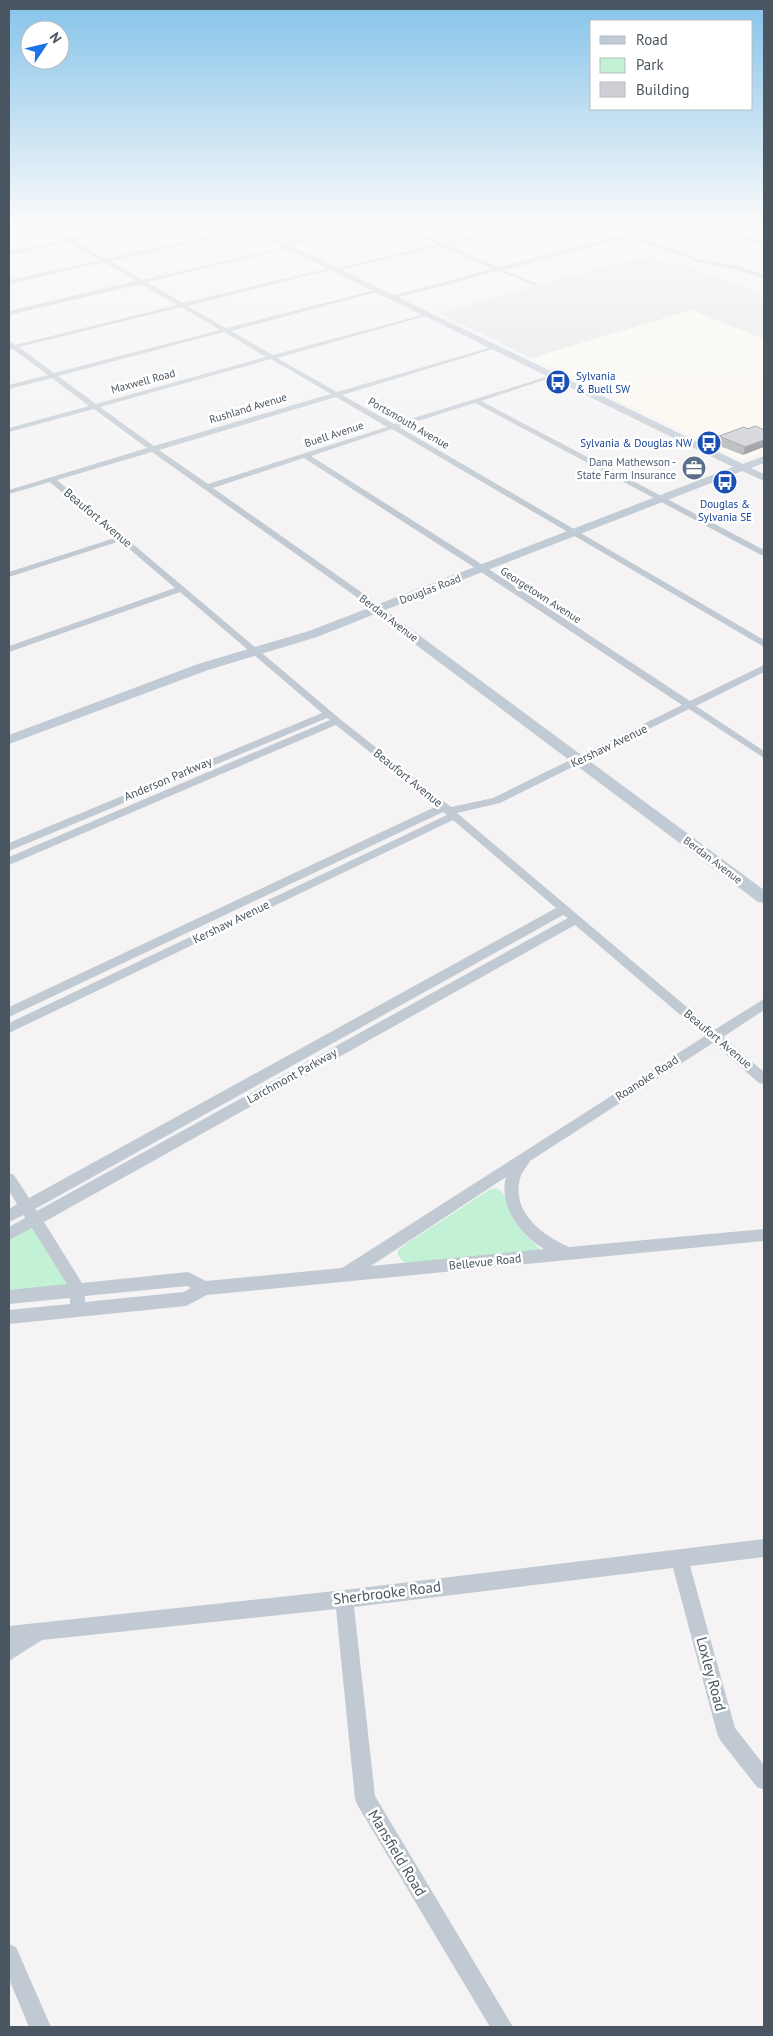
<svg xmlns="http://www.w3.org/2000/svg" width="773" height="2036" font-family="'PT Sans',sans-serif">
  <style>
    .commercial { fill: #fdf9ef }
    .education { fill: #e6e4e5 }
    .green { fill: #c3f1d5 }
    .lines { fill: none; stroke-linecap: round; stroke-linejoin: round }
    .street { fill: #c1cad2; fill-rule: evenodd }
    .secondary { fill: #c1cbd6; fill-rule: evenodd }
    .wall { fill: #b0b2b7 }
    .shaded-wall { fill: #909195 }
    .building { fill: #cdcfd5; stroke: #909195 }
    .labels { text-anchor: middle; stroke-width: 5; stroke-linejoin: round; paint-order: stroke }
    .far-transit-label { font-size: 11px; fill: #164399; stroke: #fff; text-anchor: start }
    .far-street-label { font-size: 11px; fill: #4a5661; stroke: #fff }
    .far-service-label { font-size: 11px; fill: #4e5e75; stroke: #fff; text-anchor: end }
    .street-label { font-size: 12px; fill: #4a5661; stroke: #fff }
    .near-street-label { font-size: 15px; fill: #4a5661; stroke: #fff }
  </style>
  <rect width="100%" height="100%" fill="#f5f3f3"/>
  <path class="commercial" d="M691,310L764,339V451L742,460L531,358Z"/>
  <path class="education" d="M651,257L670,264L678,262L764,295V339L691,310L531,358L439,313L635,258L641,260Z"/>
  <path class="green" d="M496,1188C507,1193 506,1201 510,1211C516,1227 530,1239 542,1251L409,1263L403,1262L398,1255V1250L406,1244L489,1190Z
    M32,1225L72,1286L9,1293V1238Z"/>
  <g class="lines">
    <path class="street" d="M40,222H46L70,238L148,222H158L74,241L105,259L251,227L249,230L110,261L142,280L291,246V248L147,282L183,303L334,267V269L187,306L226,328L380,289V291L231,331L273,355L429,313V315L277,358L337,392L496,346V348L342,395L394,424L556,374V376L481,401L764,550V555H761L475,403L399,427L764,640V647L392,429L311,456L475,560L690,701L764,665V672L696,706L764,751V758L689,709L500,803L457,813L714,1030L764,999V1010L723,1037L764,1072V1084L759,1083L713,1043L530,1161C527,1167 521,1172 520,1179C511,1212 543,1236 569,1247L764,1229V1241L207,1295L186,1306L9,1324V1310L70,1304V1298L9,1304V1290L67,1284L32,1228L9,1240V1227L25,1218L24,1215L9,1222V1209L17,1204L9,1191V1173L14,1175L29,1198L556,908L453,820L9,1033V1023L447,815L443,812L9,1017V1007L437,806L336,725L9,865V857L330,720L327,718L9,851V843L322,713L180,592L9,652V646L175,588L120,541L9,577V572L115,538L50,482L9,494V490L147,448L94,409L9,432V428L89,406L52,378L9,389V385L48,375L13,349L9,350V341L15,345L177,305L141,284L9,315V311L136,281L104,262L9,284V280L100,260L69,242L9,255V251L65,240ZM181,307L220,330L54,373L19,347ZM224,332L266,357L96,404L58,376ZM271,359L331,394L154,446L100,407ZM336,397L387,427L208,484L159,450ZM152,452L365,603L373,611H379L380,609L371,599L213,488L304,458L469,564L682,705L493,798L451,807L340,719L57,480ZM563,915L568,918L37,1211L35,1209ZM575,925L705,1036L342,1268L206,1281L188,1272L82,1283L44,1222ZM506,1177C498,1205 521,1236 544,1249L371,1266ZM187,1286L191,1288L184,1292L85,1302V1296Z
      M376,222H386L283,247L280,245Z
      M387,222H394L442,243L529,222H538L447,245L499,267L674,222H683L635,235L701,260L738,266L764,274V278L737,270L698,262L629,237L504,270L537,284V286L498,271L392,299L390,296L493,269L441,246L335,271V269L437,244Z
      M695,222H703L764,242V246Z
      M764,1539V1557L690,1566L735,1728L764,1765V1790L757,1787L720,1740L717,1733L673,1568L354,1607L375,1796L513,2027H490L358,1806L355,1799L336,1609L42,1640L9,1661V1626L344,1590Z
      M9,1944L16,1947L51,2027H29L9,1979Z"/>
    <path class="secondary" d="M232,222H242L743,464L764,456V463L751,468L764,474V481L742,471L385,610L764,890V903L758,902L375,614L317,637L208,670L9,744V735L198,664L309,631L733,467Z"/>
  </g>
  <path class="wall" d="M756,426L743,455L717,445L719,436L747,429Z"/>
  <path class="shaded-wall" d="M764,440V447L743,455L745,447Z"/>
  <path class="building" d="M756,426L764,430V440L745,447L719,436L744,427L747,429Z"/>
  <linearGradient id="sky" x2="0" y2="1"><stop stop-color="#85c3ea"/><stop offset="0.44" stop-color="#fafafa"/><stop offset="1" stop-color="#fafafa" stop-opacity="0"/></linearGradient>
  <rect width="773" height="507" fill="url(#sky)"/>
  <defs>
    <symbol id="bus-disc" viewBox="-11 -11 22 22"><circle r="9.5" fill="#1a4fb4" stroke="#fff"/><path d="M-5-6H5V4H4V6H2V4H-2V6H-4V4H-5ZM-3.5-4V0h7V-4ZM-3.5 1.2v1.5H-2V1.2ZM2 1.2v1.5H3.5V1.2Z" fill="#fff"/></symbol>
    <symbol id="office-disc" viewBox="-11 -11 22 22"><circle r="9.5" fill="#5c6f8a" stroke="#fff"/><path d="M-6-3h4V-5.5h4V-3h4V5H-6ZM-1-4.5V-3h2v-1.5ZM-6 0V1H6V0Z" fill="#fff"/></symbol>
  </defs>
  <g fill-rule="evenodd">
    <use href="#bus-disc" x="544" y="368" width="28" height="28"/>
    <use href="#bus-disc" x="695" y="429" width="28" height="28"/>
    <use href="#office-disc" x="680" y="454" width="28" height="28"/>
    <use href="#bus-disc" x="711" y="468" width="28" height="28"/>
  </g>
  <g class="labels">
    <g class="far-transit-label">
      <text x="576" y="380">Sylvania<tspan x="576" dy="13">&amp; Buell SW</tspan></text>
      <text x="692" y="447" text-anchor="end">Sylvania &amp; Douglas NW</text>
      <text x="725" y="508" text-anchor="middle">Douglas &amp;<tspan x="725" dy="13">Sylvania SE</tspan></text>
    </g>
    <g class="far-street-label">
      <text transform="translate(143 381) rotate(-15)" y="4">Maxwell Road</text>
      <text transform="translate(248 408) rotate(-17)" y="4">Rushland Avenue</text>
      <text transform="translate(409 423) rotate(30)" y="4">Portsmouth Avenue</text>
      <text transform="translate(334 434) rotate(-18)" y="4">Buell Avenue</text>
      <text transform="translate(430 589) rotate(-21)" y="4">Douglas Road</text>
      <text transform="translate(541 595) rotate(33)" y="4">Georgetown Avenue</text>
      <text transform="translate(389 618) rotate(37)" y="4">Berdan Avenue</text>
      <text transform="translate(713 860) rotate(37)" y="4">Berdan Avenue</text>
    </g>
    <g class="far-service-label">
      <text x="676" y="466">Dana Mathewson -<tspan x="676" dy="13">State Farm Insurance</tspan></text>
    </g>
    <g class="street-label">
      <text transform="translate(98 518) rotate(40)" y="4">Beaufort Avenue</text>
      <text transform="translate(609 746) rotate(-26)" y="4">Kershaw Avenue</text>
      <text transform="translate(408 778) rotate(39)" y="4">Beaufort Avenue</text>
      <text transform="translate(168 779) rotate(-23)" y="4">Anderson Parkway</text>
      <text transform="translate(231 922) rotate(-26)" y="4">Kershaw Avenue</text>
      <text transform="translate(718 1039) rotate(40)" y="4">Beaufort Avenue</text>
      <text transform="translate(292 1076) rotate(-29)" y="4">Larchmont Parkway</text>
      <text transform="translate(647 1078) rotate(-33)" y="4">Roanoke Road</text>
      <text transform="translate(485 1262) rotate(-6)" y="4">Bellevue Road</text>
    </g>
    <g class="near-street-label">
      <text transform="translate(387 1593) rotate(-7)" y="5">Sherbrooke Road</text>
      <text transform="translate(711 1674) rotate(75)" y="5">Loxley Road</text>
      <text transform="translate(397 1853) rotate(59)" y="5">Mansfield Road</text>
    </g>
  </g>
  <rect width="773" height="2036" fill="none" stroke="#4a5661" stroke-width="20"/>
  <rect x="590" y="20" width="162" height="90" fill="#ffffff" stroke="#b7bbc0"/>
  <rect x="600" y="36" width="25" height="8" fill="#c1cbd6" stroke="#b7bbc0"/>
  <text x="636" y="45" font-size="15" fill="#4a5661">Road</text>
  <rect x="600" y="58" width="25" height="15" fill="#c3f1d5" stroke="#b7bbc0"/>
  <text x="636" y="70" font-size="15" fill="#4a5661">Park</text>
  <rect x="600" y="82" width="25" height="15" fill="#cdcfd5" stroke="#b7bbc0"/>
  <text x="636" y="95" font-size="15" fill="#4a5661">Building</text>
  <g transform="translate(45 45) rotate(55)"><circle r="24" fill="#ffffff" stroke="#b7bbc0"/>
  <path d="M0-4L9 19L0 12L-9 19Z" fill="#1a73e8"/>
  <text y="-8" font-size="14" font-weight="bold" text-anchor="middle" fill="#4a5661">N</text>
  </g>
</svg>
